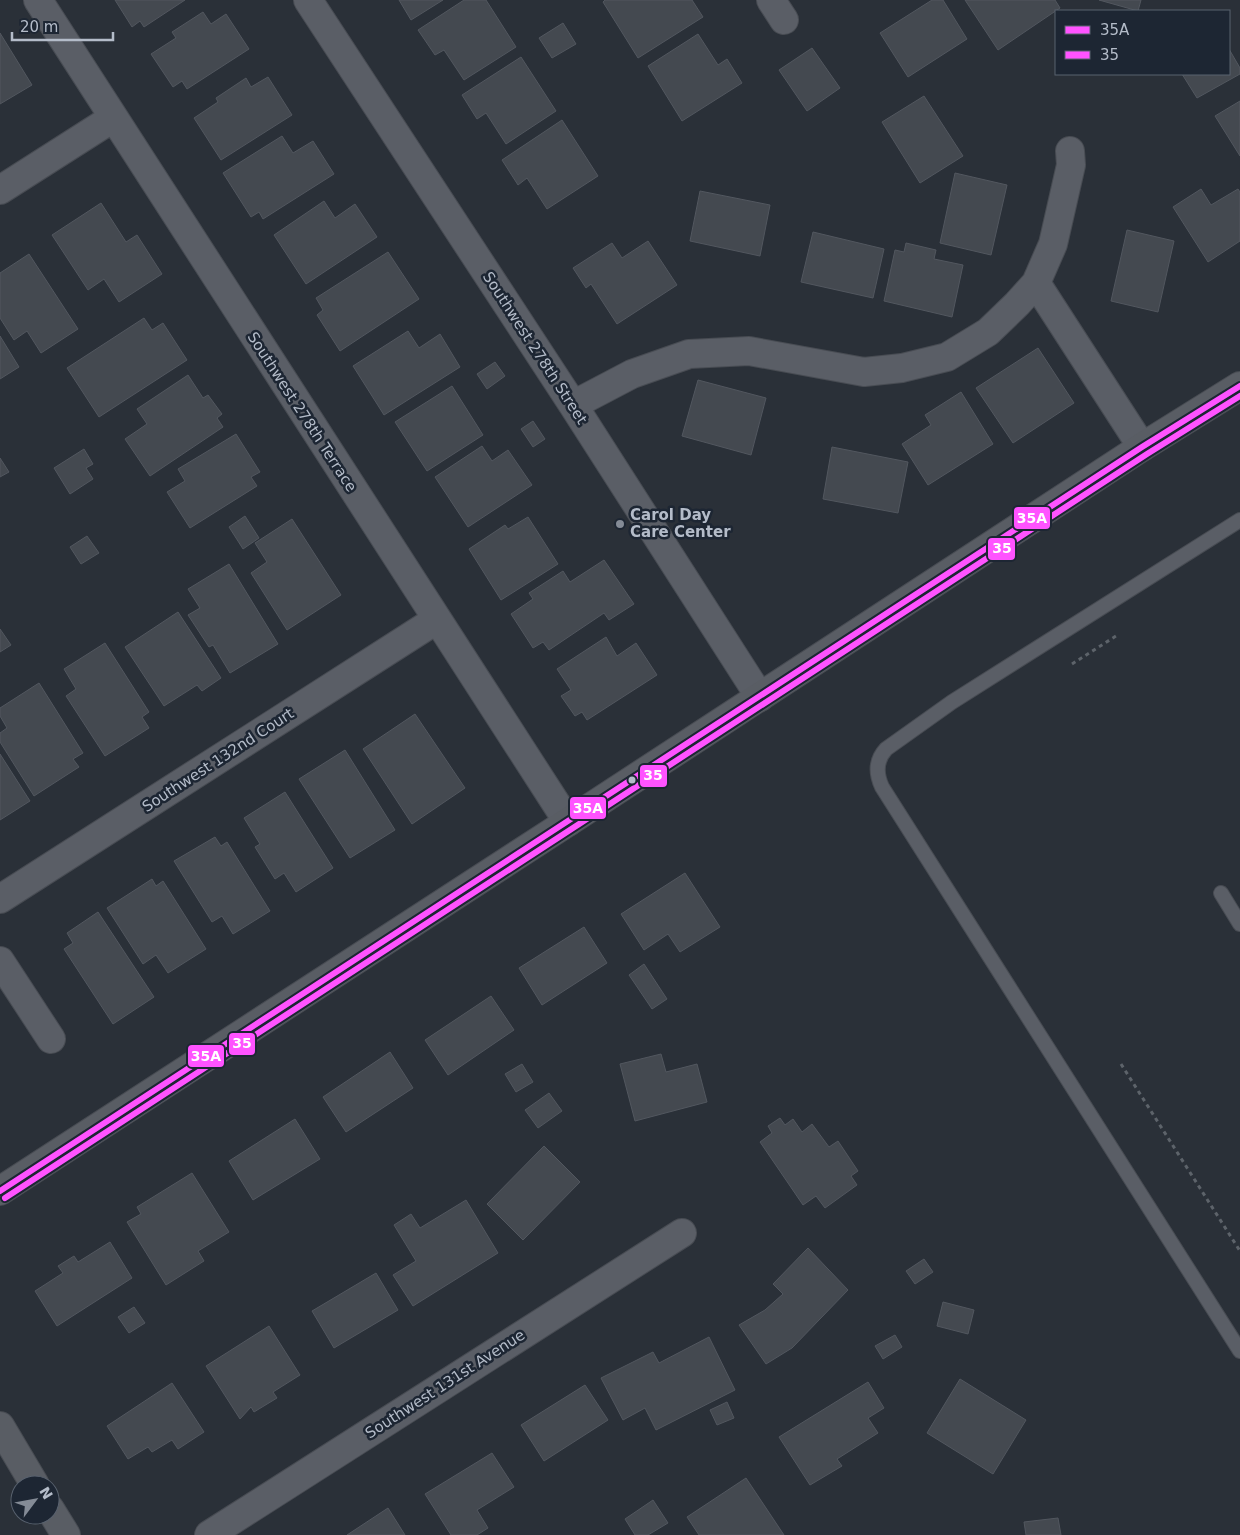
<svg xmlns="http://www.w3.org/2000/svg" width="1240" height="1535" font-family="'DejaVu Sans',sans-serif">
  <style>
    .building { fill: #444950; stroke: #52575f }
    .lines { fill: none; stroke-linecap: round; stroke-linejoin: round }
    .lane-casing { stroke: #484c53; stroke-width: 16 }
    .street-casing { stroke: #484c53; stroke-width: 30 }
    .secondary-casing { stroke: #484c53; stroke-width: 30 }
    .path { stroke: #5d636a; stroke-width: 3; stroke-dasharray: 4 4; stroke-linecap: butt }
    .lane { stroke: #5a5e66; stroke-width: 14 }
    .street { stroke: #5a5e66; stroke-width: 28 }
    .secondary { stroke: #595d64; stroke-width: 28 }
    .bus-1-casing { stroke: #1d2633; stroke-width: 10 }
    .bus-2-casing { stroke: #1d2633; stroke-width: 10 }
    .bus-1 { stroke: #ff53ff; stroke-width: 6 }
    .bus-2 { stroke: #ff53ff; stroke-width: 6 }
    .poi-dot { fill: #848b96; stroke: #1d2633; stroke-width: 2 }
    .bus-dot { fill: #b4bcc9; stroke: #1d2633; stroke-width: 2 }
    .labels { text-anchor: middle; stroke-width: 5; stroke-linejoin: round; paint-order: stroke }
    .street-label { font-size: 15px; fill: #b4bcc9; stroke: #1d2633 }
    .poi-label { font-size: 15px; font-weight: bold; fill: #b4bcc9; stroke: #1d2633; text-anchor: start }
    .line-badge { stroke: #1d2633; stroke-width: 2 }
    .badge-label { font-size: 14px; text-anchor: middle; font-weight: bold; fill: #fff }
  </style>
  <rect width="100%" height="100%" fill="#2a3038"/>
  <path class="building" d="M115,0H185L144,27L140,21L132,27Z
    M399,0H443L411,20Z
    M464,0H486L516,47L464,80L444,50L435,55L418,30Z
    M605,0H692L703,17L638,58L603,2Z
    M932,0H943L967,39L908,77L880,33Z
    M965,0H1055L1060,8L998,50Z
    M1099,0H1141L1138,11Z
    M203,12L211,24L226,14L249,49L187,89L182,81L173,87L151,54L176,38L172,32Z
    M563,23L576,44L552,58L539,38Z
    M0,33L32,85L0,104Z
    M698,34L718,65L727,59L742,83L682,121L648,66Z
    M812,48L840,88L807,111L779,70Z
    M1229,49L1240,68V74L1197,98L1182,74H1229Z
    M521,57L556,111L506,144L486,113L477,119L462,95Z
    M268,77L292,115L221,160L194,118L218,102L216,98L246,78L251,87Z
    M924,96L963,156L920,183L882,122Z
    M1240,101V156L1215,116Z
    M562,120L598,176L547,209L527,178L518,185L502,160Z
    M282,136L293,153L313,141L334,174L263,219L259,212L251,217L223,173Z
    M955,173L1007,185L991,255L940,243Z
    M1201,189L1211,205L1238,189L1240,192V241L1208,262L1173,207Z
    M700,191L770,205L760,256L690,241Z
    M324,201L335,218L355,204L377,237L306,284L274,235Z
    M101,203L126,242L137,235L162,274L119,302L104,279L88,290L52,235Z
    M1127,230L1174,241L1158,312L1111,301Z
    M813,232L884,249L873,298L801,282Z
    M648,241L677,285L617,324L591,284L586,288L573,268L612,243L622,258Z
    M906,243L936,250L934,259L963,265L952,317L884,301L895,250L904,252Z
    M388,252L419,299L340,351L317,315L323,310L316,298Z
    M29,254L78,329L41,353L27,331L14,340L0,318V273Z
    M144,318L152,330L163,323L187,360L99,417L67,368Z
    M408,331L419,348L440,334L460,367L384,415L353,366Z
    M0,336L19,367L0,379Z
    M1038,348L1074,403L1013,443L976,388Z
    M495,362L505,376L487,389L477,374Z
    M188,375L203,398L208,395L222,414L217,418L223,427L150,476L125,439L147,424L137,409Z
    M698,380L766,398L751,455L682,436Z
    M452,386L483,435L427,471L395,422Z
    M961,392L993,444L928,485L902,444L931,425L925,415Z
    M533,421L545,439L533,447L521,429Z
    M236,434L260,472L251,477L257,486L190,528L167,492L185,481L178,469Z
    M482,446L492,461L508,450L532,485L468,527L435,477Z
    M832,447L908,462L898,513L823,499Z
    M84,449L93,464L86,468L93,479L70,494L54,468Z
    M0,458L9,472L0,477Z
    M245,516L259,538L243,549L229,527Z
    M528,517L558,564L501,600L469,549L505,525L508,529Z
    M292,519L341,595L287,630L251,573L267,562L255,543Z
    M87,536L99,553L81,564L70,547Z
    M604,560L634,604L609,620L604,613L549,650L543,642L533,648L511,614L533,599L529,593L563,571L570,582Z
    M229,564L278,644L230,673L213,645L209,647L188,615L200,608L188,589Z
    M178,612L221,678L202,691L197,685L164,706L125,647Z
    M0,629L11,645L0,652Z
    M606,637L617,656L636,643L657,675L587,720L582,712L575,716L561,696L571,690L557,669Z
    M105,643L149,712L142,717L149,728L105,756L66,696L76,689L64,669Z
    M39,683L83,753L73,759L79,767L34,796L0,742V733L7,728L0,716V708Z
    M415,714L465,788L412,824L363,749Z
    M345,750L395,830L350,858L299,779Z
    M0,754L30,801L0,820Z
    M285,792L333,868L296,892L284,873L275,879L255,847L260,844L244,818Z
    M215,837L221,846L227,842L270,911L233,934L222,916L212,922L174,861Z
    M685,873L720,927L680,952L668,934L644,950L621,914Z
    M152,879L156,886L163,881L206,949L168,973L156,955L143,964L107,908Z
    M98,912L154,997L113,1024L64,949L73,943L67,933Z
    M584,927L607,963L542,1005L519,968Z
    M644,964L667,999L652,1009L629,975Z
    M491,996L514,1030L448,1075L425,1040Z
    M390,1052L413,1088L346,1132L323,1097Z
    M661,1054L666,1072L697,1064L707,1102L635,1121L620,1064Z
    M522,1064L533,1082L516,1092L505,1074Z
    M549,1093L562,1111L538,1128L525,1110Z
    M780,1118L785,1125L793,1119L802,1132L812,1124L829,1147L838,1141L858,1171L851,1176L857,1185L825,1208L816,1196L803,1205L760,1142L772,1133L768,1126Z
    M295,1119L320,1159L253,1200L229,1161Z
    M544,1146L580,1182L523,1240L487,1204Z
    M192,1173L229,1232L198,1251L204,1261L166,1285L127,1222L141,1214L137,1207Z
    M466,1200L498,1253L413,1306L393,1275L416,1261L394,1225L411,1214L420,1228Z
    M110,1242L132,1278L57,1326L35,1291L63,1273L58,1266L74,1256L78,1262Z
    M808,1248L848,1290L792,1348L766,1364L739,1325L765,1310L783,1294L773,1284Z
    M924,1259L933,1272L915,1284L906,1271Z
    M376,1273L398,1310L334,1348L312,1311Z
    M943,1302L974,1310L968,1334L937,1326Z
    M134,1307L145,1323L129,1333L118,1317Z
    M269,1326L300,1375L273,1392L277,1398L254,1412L251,1407L240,1419L206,1366Z
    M895,1335L902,1347L883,1359L875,1346Z
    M709,1337L735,1390L656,1430L645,1408L623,1420L601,1378L653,1352L659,1363Z
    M960,1379L1026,1420L993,1474L927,1433Z
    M868,1382L884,1408L868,1418L878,1433L837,1459L842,1466L810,1485L779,1437Z
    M172,1383L204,1432L178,1449L172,1440L152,1452L148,1447L128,1459L107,1426Z
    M585,1385L608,1420L544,1461L521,1425Z
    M727,1402L734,1418L717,1425L710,1410Z
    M492,1453L514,1487L477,1510L488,1528L477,1535H451L425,1494Z
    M746,1478L784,1535H699L687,1517Z
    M653,1500L668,1523L648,1535H635L625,1519Z
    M388,1508L405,1535H347Z
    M1058,1518L1061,1535H1026L1024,1522Z"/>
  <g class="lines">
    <defs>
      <path id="lane" d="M1240,520L952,702L886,749C875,761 876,774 882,787L1240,1351
        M1221,893L1240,924"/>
      <path id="street" d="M38,0L568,822
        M308,0L573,405L760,697
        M771,0L784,20
        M1070,151L1071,165L1053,244L1036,283L1142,447
        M0,190L113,118
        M573,405L632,374L689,354L749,351L864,372L902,368L947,357L988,332L1017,304L1036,283
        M0,899L436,620
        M0,961L51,1039
        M209,1535L682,1233"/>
      <path id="secondary" d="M0,1191L568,822L1142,447L1240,386
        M0,1426L35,1485
        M50,1509L66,1535"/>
    </defs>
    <use href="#lane" class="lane-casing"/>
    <use href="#street" class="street-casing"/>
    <use href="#secondary" class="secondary-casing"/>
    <path class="path" d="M1072,664L1116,636
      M1121,1064L1240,1251"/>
    <use href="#lane" class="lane"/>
    <use href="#street" class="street"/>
    <use href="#secondary" class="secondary"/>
    <defs>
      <path id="bus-1" d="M0,1191L1142,447L1240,386"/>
      <path id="bus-2" d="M5,1198L1147,454L1240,396"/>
    </defs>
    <use href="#bus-1" class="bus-1-casing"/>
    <use href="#bus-2" class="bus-2-casing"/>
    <use href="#bus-1" class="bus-1"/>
    <use href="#bus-2" class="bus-2"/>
  </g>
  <circle class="poi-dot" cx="620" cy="524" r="5"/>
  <circle class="bus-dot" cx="632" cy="780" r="4.5"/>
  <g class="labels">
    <g class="street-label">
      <text transform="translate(535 348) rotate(57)" y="5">Southwest 278th Street</text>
      <text transform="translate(302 412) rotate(57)" y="5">Southwest 278th Terrace</text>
      <text transform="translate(218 760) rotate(-33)" y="5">Southwest 132nd Court</text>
      <text transform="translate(445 1384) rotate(-33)" y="5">Southwest 131st Avenue</text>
    </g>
    <g class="poi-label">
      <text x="630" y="520">Carol Day<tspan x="630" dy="17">Care Center</tspan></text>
    </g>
  </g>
  <g class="line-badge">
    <rect x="1013" y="506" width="38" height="24" rx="5" fill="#ff53ff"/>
    <rect x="987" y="537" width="29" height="24" rx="5" fill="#ff53ff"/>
    <rect x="639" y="764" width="29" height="24" rx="5" fill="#ff53ff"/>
    <rect x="569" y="796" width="38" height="24" rx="5" fill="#ff53ff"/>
    <rect x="228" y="1032" width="28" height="24" rx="5" fill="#ff53ff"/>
    <rect x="187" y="1044" width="38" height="24" rx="5" fill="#ff53ff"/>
  </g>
  <g class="badge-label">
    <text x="1032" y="523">35A</text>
    <text x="1002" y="553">35</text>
    <text x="653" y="780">35</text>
    <text x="588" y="813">35A</text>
    <text x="242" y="1048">35</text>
    <text x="206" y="1061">35A</text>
  </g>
  <rect x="1055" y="10" width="175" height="65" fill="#1d2633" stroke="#59626f"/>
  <rect x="1065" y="26" width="25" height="8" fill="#ff53ff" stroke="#59626f"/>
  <text x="1100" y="35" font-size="15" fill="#b4bcc9">35A</text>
  <rect x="1065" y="51" width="25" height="8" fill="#ff53ff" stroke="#59626f"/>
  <text x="1100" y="60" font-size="15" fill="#b4bcc9">35</text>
  <g transform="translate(35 1500) rotate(58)"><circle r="24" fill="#1d2633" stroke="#59626f"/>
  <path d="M0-4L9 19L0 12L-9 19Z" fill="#848b96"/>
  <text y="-8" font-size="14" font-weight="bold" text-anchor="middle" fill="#b4bcc9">N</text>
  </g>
  <path d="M12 32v8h101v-8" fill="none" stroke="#b4bcc9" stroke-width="2.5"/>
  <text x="20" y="32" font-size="15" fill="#b4bcc9" stroke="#1d2633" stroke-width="4" paint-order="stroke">20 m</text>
</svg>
